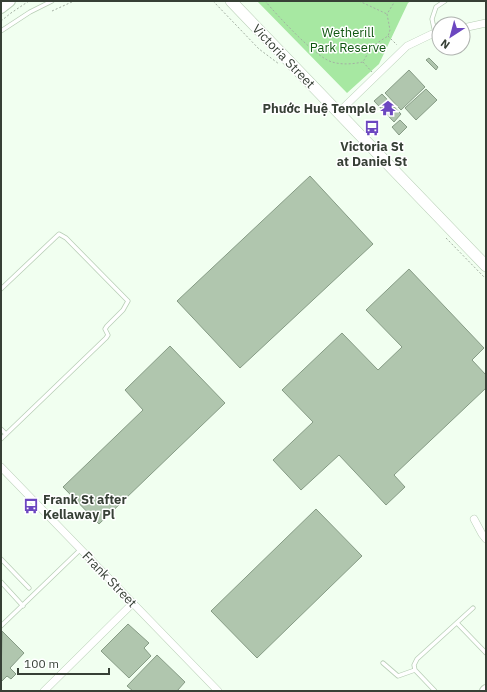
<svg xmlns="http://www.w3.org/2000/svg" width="487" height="692" font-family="'IBM Plex Sans',sans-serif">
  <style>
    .green { fill: #a7e8a2 }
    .building { fill: #b0c6ae; stroke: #869b85 }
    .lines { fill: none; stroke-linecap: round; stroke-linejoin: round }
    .lane-casing { stroke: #b8ceb6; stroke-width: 5 }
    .street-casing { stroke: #b8ceb6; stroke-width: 8 }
    .secondary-casing { stroke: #b8ceb6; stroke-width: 12 }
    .primary-casing { stroke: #b8ceb6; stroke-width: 12 }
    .path { stroke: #a3afa2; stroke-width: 1; stroke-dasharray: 2 2; stroke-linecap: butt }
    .lane { stroke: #fff; stroke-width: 3.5 }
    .street { stroke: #fff; stroke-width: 7 }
    .secondary { stroke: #fff; stroke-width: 10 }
    .primary { stroke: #fff; stroke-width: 11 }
    .labels { text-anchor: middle; stroke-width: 3; stroke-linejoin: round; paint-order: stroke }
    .park-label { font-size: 13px; fill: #105710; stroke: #fff }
    .street-label { font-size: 13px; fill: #374036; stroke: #fff }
    .poi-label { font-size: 13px; font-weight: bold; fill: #374036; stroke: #fff; text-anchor: end }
  </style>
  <rect width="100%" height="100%" fill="#f1fff0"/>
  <path class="green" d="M257,1H411L408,3L379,64L347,93Z"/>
  <path class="building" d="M429,58L438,67L436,70L426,60Z
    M409,70L425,87L401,110L385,93Z
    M426,89L437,100L416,120L405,108Z
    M382,94L401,114L394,122L374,101Z
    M400,120L407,127L399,135L392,127Z
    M310,176L373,244L240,368L177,301Z
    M409,269L484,348L472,360L486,375V388L394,475L405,487L386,505L339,455L301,490L273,460L313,422L282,390L342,333L378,370L402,347L366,310Z
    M170,346L225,403L99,524L63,487L143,410L125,390Z
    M316,509L362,556L257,658L211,611Z
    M128,624L149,643L144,648L151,656L129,678L101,651Z
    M2,631L24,653L10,668L16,674L11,679L7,676L1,682Z
    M157,655L185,682L177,691H133L127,686Z"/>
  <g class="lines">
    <defs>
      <path id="lane" d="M1,31L30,12L52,1
        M435,33L432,19L436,7L445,1
        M1,289L59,234L66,238L128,301L123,310L107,326L105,329L108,335L106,338L1,439
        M1,429L6,434
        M1,559L29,588
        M1,582L23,606
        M457,623L486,653
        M1,626L81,549
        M383,663L398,676L415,670
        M435,691L415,670L414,665L417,659L473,608"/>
      <path id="street" d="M463,28L486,23
        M343,108L407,46L432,34L439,33
        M1,467L218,691
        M474,519L482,534L486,539
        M44,691L133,603"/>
      <path id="secondary" d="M1,8L10,1
        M485,691L486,690"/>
      <path id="primary" d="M231,1L486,266"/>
    </defs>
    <use href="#lane" class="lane-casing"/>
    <use href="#street" class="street-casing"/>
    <use href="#secondary" class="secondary-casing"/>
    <use href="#primary" class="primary-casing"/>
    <path class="path" d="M213,1L259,49L279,64
      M265,1C278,16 315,57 332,62C342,65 353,64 363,62L368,53L377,43L388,36L390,30L387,14L395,1
      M359,1L387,14
      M52,11L74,1
      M1,21L11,13L29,1
      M388,36L397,45
      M363,62L372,72
      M446,238L486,279"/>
    <use href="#lane" class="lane"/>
    <use href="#street" class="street"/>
    <use href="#secondary" class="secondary"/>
    <use href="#primary" class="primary"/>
  </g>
  <defs>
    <symbol id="temple-bare" viewBox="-9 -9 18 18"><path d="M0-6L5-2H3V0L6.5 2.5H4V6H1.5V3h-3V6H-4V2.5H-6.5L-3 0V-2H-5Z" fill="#6c47c0" stroke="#fff" stroke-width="2.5" paint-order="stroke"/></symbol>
    <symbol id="bus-bare" viewBox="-9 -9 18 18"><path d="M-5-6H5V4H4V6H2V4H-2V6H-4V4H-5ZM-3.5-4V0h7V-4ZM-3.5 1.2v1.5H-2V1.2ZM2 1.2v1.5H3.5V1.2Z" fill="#6c47c0" stroke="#fff" stroke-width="2.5" paint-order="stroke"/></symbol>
  </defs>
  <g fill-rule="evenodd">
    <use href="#temple-bare" x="377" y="97" width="22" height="22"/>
    <use href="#bus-bare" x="361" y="117" width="22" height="22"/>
    <use href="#bus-bare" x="20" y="495" width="22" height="22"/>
  </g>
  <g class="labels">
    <g class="park-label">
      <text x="348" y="37">Wetherill<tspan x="348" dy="15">Park Reserve</tspan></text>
    </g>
    <g class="street-label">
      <text transform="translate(284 56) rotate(46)" y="5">Victoria Street</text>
      <text transform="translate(110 579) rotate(46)" y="5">Frank Street</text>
    </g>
    <g class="poi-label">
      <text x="376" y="113">Phước Huệ Temple</text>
      <text x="372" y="151" text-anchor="middle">Victoria St<tspan x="372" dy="15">at Daniel St</tspan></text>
      <text x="43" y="504" text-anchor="start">Frank St after<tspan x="43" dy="15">Kellaway Pl</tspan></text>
    </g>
  </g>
  <rect width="487" height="692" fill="none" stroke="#374036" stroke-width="4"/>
  <g transform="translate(451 36) rotate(216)"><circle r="19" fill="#ffffff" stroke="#afb3af"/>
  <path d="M0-3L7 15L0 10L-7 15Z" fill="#6c47c0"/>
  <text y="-6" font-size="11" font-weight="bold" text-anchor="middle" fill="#374036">N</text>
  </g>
  <path d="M18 668v6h91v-6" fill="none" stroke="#374036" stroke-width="2"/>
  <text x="24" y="668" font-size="12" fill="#374036" stroke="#ffffff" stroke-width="3" paint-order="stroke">100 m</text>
</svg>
